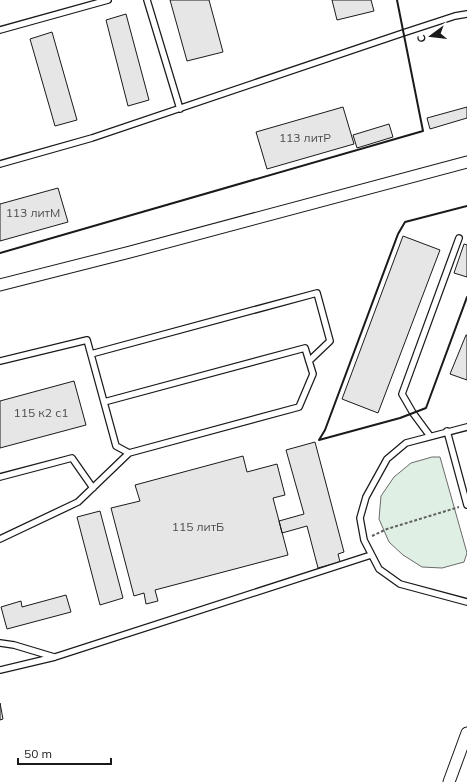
<svg xmlns="http://www.w3.org/2000/svg" width="467" height="782" font-family="Mulish,sans-serif">
  <style>
    .green { fill: #e0efe3; stroke: #6a6a6a }
    .building { fill: #e6e6e6; stroke: #1a1a1a }
    .lines { fill: none; stroke-linecap: round; stroke-linejoin: round }
    .lane-casing { stroke: #1a1a1a; stroke-width: 8 }
    .street-casing { stroke: #1a1a1a; stroke-width: 13 }
    .path { stroke: #5f5f5f; stroke-width: 2; stroke-dasharray: 3 2; stroke-linecap: butt }
    .lane { stroke: #fff; stroke-width: 5.5 }
    .street { stroke: #fff; stroke-width: 11 }
    .wall { stroke: #1a1a1a; stroke-width: 2 }
    .labels { text-anchor: middle; stroke-width: 3; stroke-linejoin: round; paint-order: stroke }
    .number-label { font-size: 12px; fill: #4d4d4d }
  </style>
  <rect width="100%" height="100%" fill="#fff"/>
  <path class="green" d="M432,457H440L467,553L464,562L442,568L422,567L403,555L389,542L379,519L381,496L394,477L411,463Z"/>
  <path class="building" d="M170,0H209L223,52L187,61Z
    M332,0H371L374,11L337,20Z
    M126,14L149,100L128,106L106,20Z
    M52,32L77,120L55,126L30,39Z
    M343,107L354,144L267,169L256,132Z
    M467,107V118L430,129L427,118Z
    M389,124L393,137L357,148L353,135Z
    M58,188L68,222L0,241V204Z
    M403,236L440,250L378,413L342,399Z
    M464,244L467,245V277L454,273Z
    M466,335H467V380L450,374Z
    M74,381L86,425L0,448V401Z
    M315,442L344,552L338,554L340,562L318,568L307,526L282,533L279,521L304,514L286,450Z
    M243,456L247,472L277,464L285,495L273,498L288,555L155,590L158,601L146,604L144,593L134,596L111,508L140,501L135,485Z
    M100,511L123,598L100,605L77,517Z
    M66,595L71,612L7,629L1,607L21,601L22,607Z
    M0,703L3,719L0,720Z"/>
  <g class="lines">
    <defs>
      <path id="lane" d="M147,0L180,109
        M0,30L108,0
        M0,164L92,138L403,33L455,16L467,14
        M91,354L317,293L330,341L309,361
        M0,361L87,340L116,446L129,453
        M467,427L406,443L387,459L366,497L360,518L364,540L379,569L400,584L467,602
        M447,431L467,505
        M430,436L413,413L402,394L459,238
        M0,477L72,458L93,488
        M0,539L78,502L129,453L299,407L313,374L305,348L104,402
        M0,643L14,645L54,657
        M0,670L55,657L371,555"/>
      <path id="street" d="M0,285L130,252L467,162
        M449,782L467,733"/>
    </defs>
    <use href="#lane" class="lane-casing"/>
    <use href="#street" class="street-casing"/>
    <path class="path" d="M372,536L387,529L459,507"/>
    <use href="#lane" class="lane"/>
    <use href="#street" class="street"/>
    <path class="wall" d="M467,206L405,222L398,234L325,430L319,440L400,418L426,408L467,297
      M0,253L423,131L397,0"/>
  </g>
  <g class="labels">
    <g class="number-label">
      <text x="305" y="142">113 литР</text>
      <text x="33" y="217">113 литМ</text>
      <text x="41" y="417">115 к2 с1</text>
      <text x="198" y="531">115 литБ</text>
    </g>
  </g>
  <g transform="translate(431 36) rotate(255)" stroke="#ffffff" stroke-width="3" paint-order="stroke">
  <path d="M0-3L7 15L0 10L-7 15Z" fill="#1a1a1a"/>
  <text y="-6" font-size="11" font-weight="bold" text-anchor="middle" fill="#1a1a1a">С</text>
  </g>
  <path d="M18 758v6h93v-6" fill="none" stroke="#1a1a1a" stroke-width="2"/>
  <text x="24" y="758" font-size="12" fill="#1a1a1a" stroke="#ffffff" stroke-width="3" paint-order="stroke">50 m</text>
</svg>
